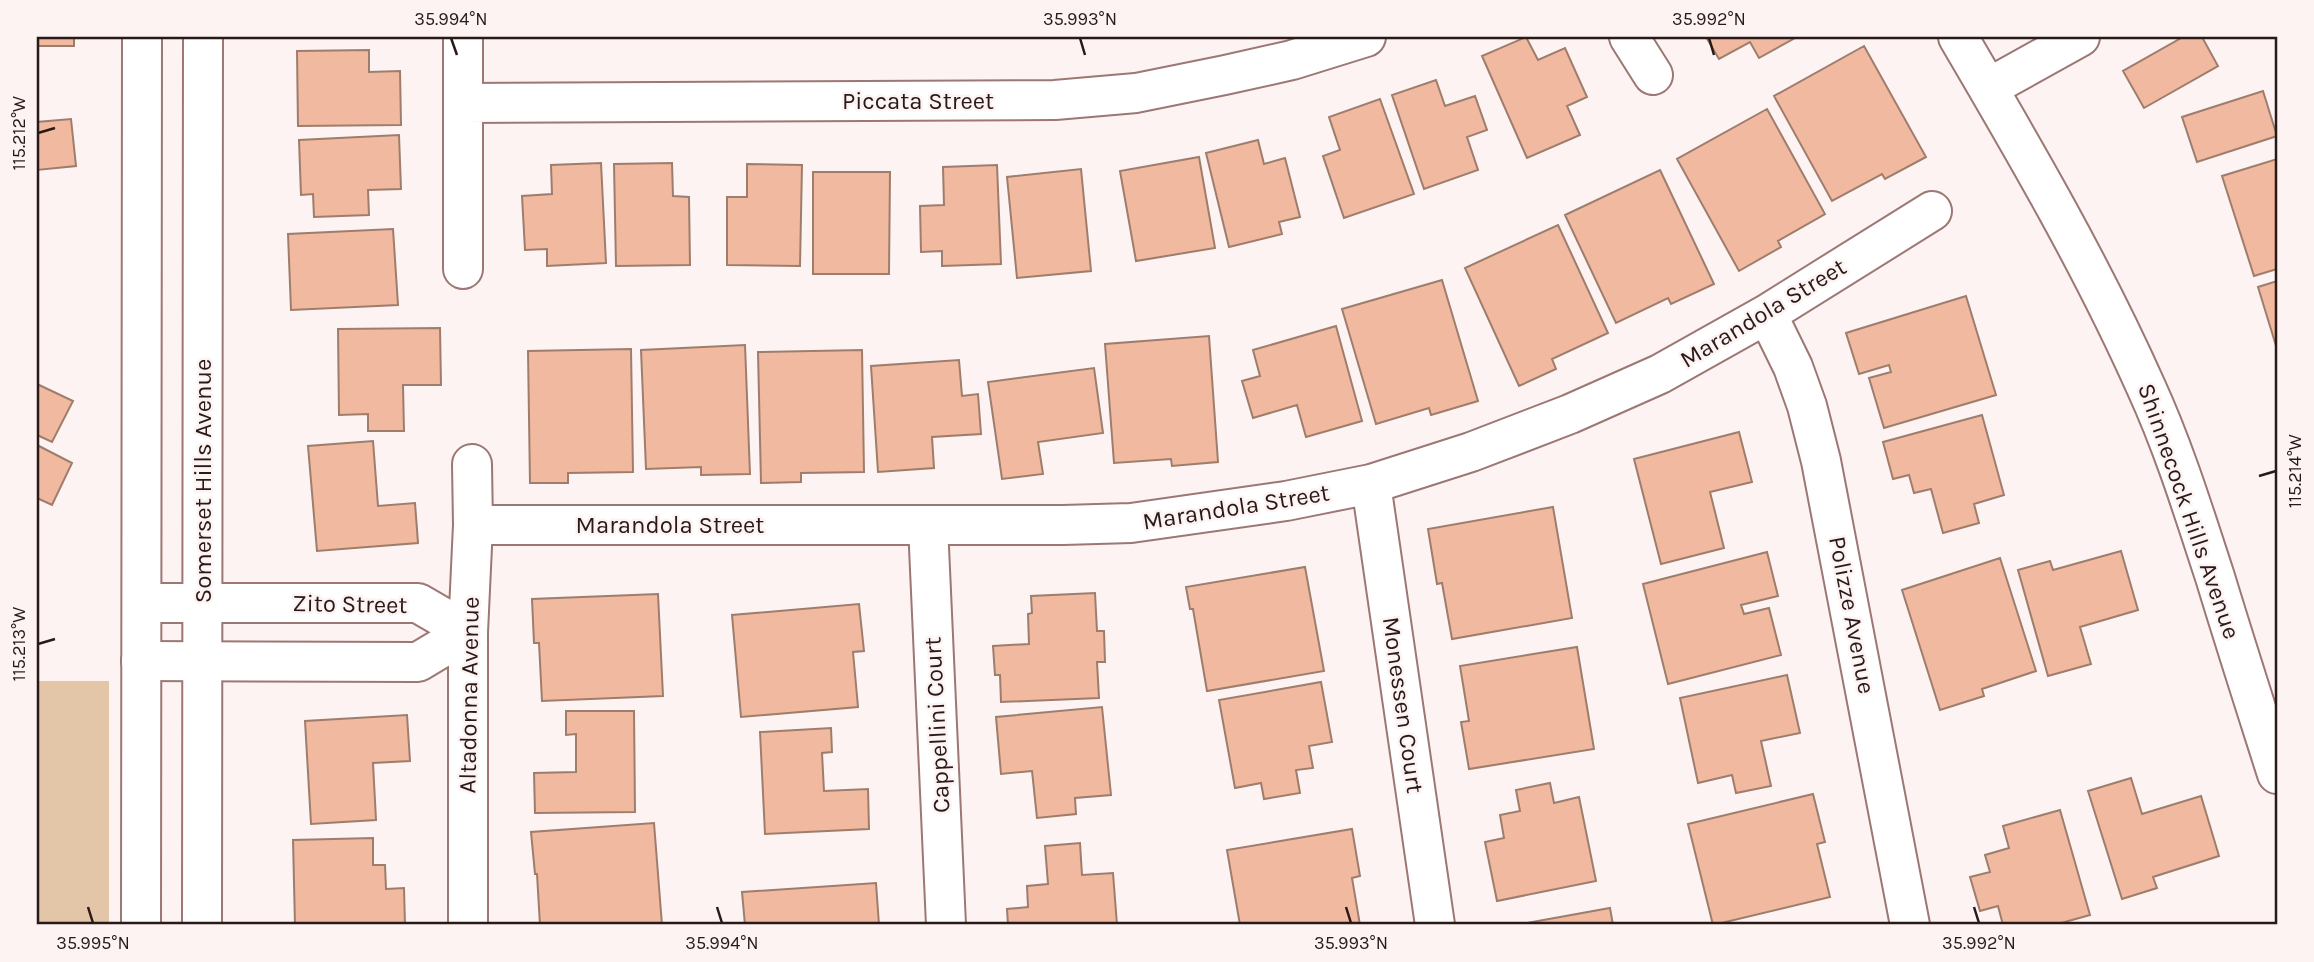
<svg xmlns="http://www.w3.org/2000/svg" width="2314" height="962" font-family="Karla,sans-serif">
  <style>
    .green { fill: #e3c5a7 }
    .building { fill: #f1b99f; stroke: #9e7d6d; stroke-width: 2 }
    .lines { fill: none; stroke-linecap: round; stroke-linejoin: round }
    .minor-casing { stroke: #9c7773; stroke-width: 42 }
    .major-casing { stroke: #9c7773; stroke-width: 42 }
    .minor { stroke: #fff; stroke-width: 38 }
    .major { stroke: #fff; stroke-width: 38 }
    .ticks { fill: none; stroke: #291a18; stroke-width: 2.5 }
    .labels { text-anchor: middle; stroke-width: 5; stroke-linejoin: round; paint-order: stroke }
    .street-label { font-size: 24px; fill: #291a18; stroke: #fcf3f2 }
    .neatline { fill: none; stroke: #291a18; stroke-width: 2.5 }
    .ticks-label { font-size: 18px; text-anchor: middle; fill: #291a18 }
  </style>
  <rect width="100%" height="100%" fill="#fcf3f2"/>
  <path class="green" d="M37,681H109V925H37Z"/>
  <path class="building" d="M37,37H74V46H37Z
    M1526,37L1538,60L1565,48L1587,97L1567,106L1580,135L1527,158L1482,56Z
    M1706,37H1794L1795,38L1759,58L1750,42L1719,59Z
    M2183,37H2202L2218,66L2144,108L2123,71Z
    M1864,46L1926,157L1885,179L1882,174L1832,201L1774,96Z
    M369,50V72L400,71L401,125L298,126L297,51Z
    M1436,80L1445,106L1475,96L1487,130L1467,137L1478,170L1424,189L1392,95Z
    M2263,91L2277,136L2197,162L2182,117Z
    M1380,99L1414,194L1344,218L1323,156L1340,150L1329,117Z
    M1767,109L1825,214L1778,241L1781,247L1739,271L1677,159Z
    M71,119L76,166L37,170V122Z
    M399,135L401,189L368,190L369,215L314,217L313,194L301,195L299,140Z
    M1258,140L1264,164L1285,158L1300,217L1279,222L1282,234L1229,247L1206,153Z
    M1199,157L1215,248L1136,261L1120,171Z
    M2277,159V269L2254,276L2222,176Z
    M601,163L606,263L547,266V249L525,250L522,196L552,194L551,165Z
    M672,163L673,196L689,197L690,265L616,266L614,164Z
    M747,164L802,165L800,266L727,265V197H747Z
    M997,165L1001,264L942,266V251L921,252L920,206L944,205L943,167Z
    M1081,169L1091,271L1017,278L1007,177Z
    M1660,170L1714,284L1671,304L1668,298L1616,323L1565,215Z
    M813,172H890L889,274H813Z
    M1558,225L1608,333L1552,359L1556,369L1519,386L1465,268Z
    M393,229L398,305L291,310L288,234Z
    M1442,280L1478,401L1431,415L1429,408L1376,424L1342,309Z
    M2277,281V349L2258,287Z
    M1966,296L1996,395L1884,428L1869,378L1891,372L1889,365L1859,374L1846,333Z
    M1336,326L1362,421L1306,437L1297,405L1253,418L1242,381L1260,376L1253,350Z
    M440,328L441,385H403L404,431H368V414L339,415L338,329Z
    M1209,336L1218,462L1172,466L1171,459L1114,463L1105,344Z
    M745,345L750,474L701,475V467L646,469L641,350Z
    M631,349L633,472L568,473V483H530L528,351Z
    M862,350L864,472L801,473V482L761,483L758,352Z
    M959,360L962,396L978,394L981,434L932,437L934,468L878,472L871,366Z
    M1094,368L1103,433L1038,442L1043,474L1002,479L988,382Z
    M37,384L73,401L52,442L37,435Z
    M1982,415L2004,495L1974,504L1979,523L1943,533L1931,489L1914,493L1909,475L1893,479L1883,442Z
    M1739,432L1752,482L1710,492L1724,548L1661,564L1634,459Z
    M373,441L378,506L415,503L418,543L317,551L308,446Z
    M37,445L72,463L52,505L37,498Z
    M1553,507L1572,618L1452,639L1442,583L1437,584L1428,529Z
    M2121,551L2138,610L2080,627L2091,664L2048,676L2018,570L2050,561L2053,570Z
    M1767,552L1778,596L1741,605L1744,614L1769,608L1781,655L1668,684L1643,584Z
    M2000,558L2036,671L1982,689L1984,696L1940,710L1902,590Z
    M1305,567L1324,671L1207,691L1193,609H1190L1186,587Z
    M1095,593L1097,631H1104L1105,662H1097L1099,698L1001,702L1000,675H995L993,646L1029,644L1028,614L1032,613L1031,596Z
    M658,594L663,696L542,701L539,643H534L532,599Z
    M859,604L864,651L853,652L858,707L741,717L732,615Z
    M1577,647L1594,749L1469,769L1461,722L1469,721L1460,666Z
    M1787,675L1800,733L1761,741L1771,786L1736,793L1732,775L1698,783L1680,698Z
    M1321,682L1332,742L1309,746L1313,768L1296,770L1300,793L1264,799L1261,783L1235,788L1219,700Z
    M1102,707L1111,795L1075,798L1076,814L1037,818L1032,771L1001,774L996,717Z
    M566,711H634L635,812L535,813L534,773L576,772V734L566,735Z
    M407,715L410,761L373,763L376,820L311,824L305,721Z
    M831,728L832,752L822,753L824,791L868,789L869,829L765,834L760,732Z
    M2131,778L2142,814L2201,796L2219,856L2153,877L2157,888L2122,899L2088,791Z
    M1550,783L1554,803L1579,797L1596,881L1497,901L1485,842L1504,838L1500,815L1520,811L1516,790Z
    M1813,794L1825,842L1817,844L1830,897L1713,925L1688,824Z
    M2060,810L2090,915L2054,925H2003L1998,906L1980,911L1970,877L1990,872L1985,855L2009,848L2003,826Z
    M654,823L662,925H540L537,874H535L531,832Z
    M1352,829L1360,876L1352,878L1360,925H1240L1227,850Z
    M373,838V865H385L386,889L404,888L405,925H295L293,840Z
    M1080,843L1082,875L1113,873L1117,925H1008L1007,909L1028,907L1027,886L1048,884L1045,846Z
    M876,883L879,925H745L742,892Z
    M1610,908L1613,925H1516Z"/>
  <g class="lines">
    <defs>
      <path id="minor" d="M463,37V269
        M1629,37L1653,75
        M1958,37C2025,151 2092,266 2146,387C2174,448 2194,513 2215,577C2235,643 2256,708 2277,774
        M1988,88L2080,37
        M464,103L1055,100L1136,93L1225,75L1292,60L1366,37
        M1767,314L1793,367L1807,406L1821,461L1910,925
        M1371,484L1435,925
        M473,525H1063L1131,523L1286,501L1371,484L1471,452L1570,414L1660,374L1767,314L1932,211
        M928,525L946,925
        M141,661L418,662L468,632L418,603H142
        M468,925V632L473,525L472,464"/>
      <path id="major" d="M141,925L142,37
        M202,925L203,37"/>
    </defs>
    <use href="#minor" class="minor-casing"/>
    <use href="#major" class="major-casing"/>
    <use href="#minor" class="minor"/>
    <use href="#major" class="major"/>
  </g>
  <path class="ticks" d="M451,38L457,55M1080,38L1085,55M1709,38L1714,55M38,133L55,128M2259,476L2276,471M38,644L55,639M88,907L93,923M717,907L722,923M1346,907L1351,923M1974,907L1979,923"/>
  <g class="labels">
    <g class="street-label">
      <text x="918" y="109">Piccata Street</text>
      <text transform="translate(1763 313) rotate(-31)" y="8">Marandola Street</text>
      <text transform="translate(203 481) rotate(-90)" y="8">Somerset Hills Avenue</text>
      <text transform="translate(1236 507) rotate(-9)" y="8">Marandola Street</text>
      <text transform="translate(2189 511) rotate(71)" y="8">Shinnecock Hills Avenue</text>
      <text x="670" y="533">Marandola Street</text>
      <text transform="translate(350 604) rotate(1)" y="8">Zito Street</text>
      <text transform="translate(1852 615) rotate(79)" y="8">Polizze Avenue</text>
      <text transform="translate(469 695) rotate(-89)" y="8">Altadonna Avenue</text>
      <text transform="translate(1403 705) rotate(82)" y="8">Monessen Court</text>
      <text transform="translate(937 725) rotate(-93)" y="8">Cappellini Court</text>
    </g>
  </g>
  <rect width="2314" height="962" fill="none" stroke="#fcf3f2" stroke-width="77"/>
  <rect x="38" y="38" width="2238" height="885" class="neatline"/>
  <g class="ticks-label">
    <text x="451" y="25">35.994°N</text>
    <text x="1080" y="25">35.993°N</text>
    <text x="1709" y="25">35.992°N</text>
    <text transform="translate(19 133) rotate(-90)" y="6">115.212°W</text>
    <text transform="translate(2295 471) rotate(-90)" y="6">115.214°W</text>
    <text transform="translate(19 644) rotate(-90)" y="6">115.213°W</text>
    <text x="93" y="949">35.995°N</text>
    <text x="722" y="949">35.994°N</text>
    <text x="1351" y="949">35.993°N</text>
    <text x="1979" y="949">35.992°N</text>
  </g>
</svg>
